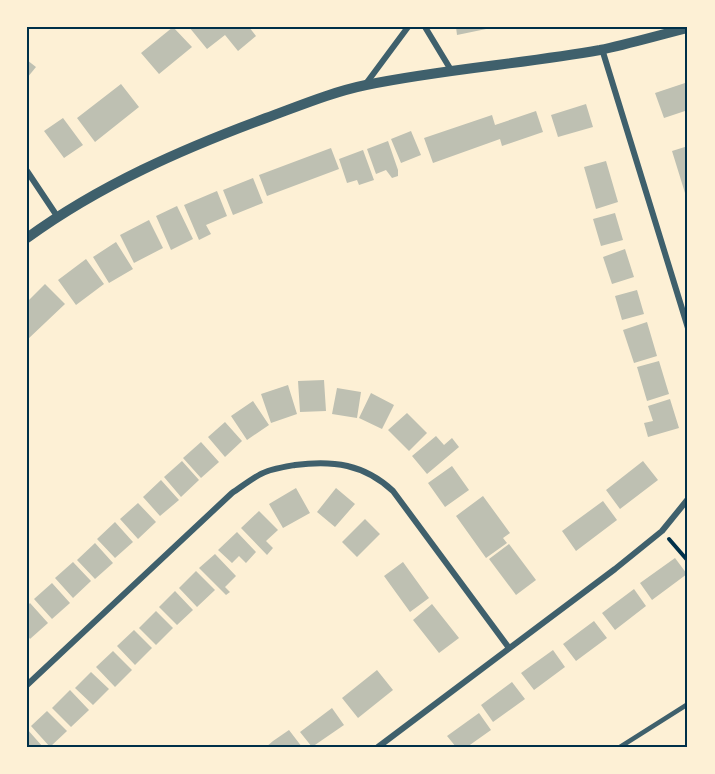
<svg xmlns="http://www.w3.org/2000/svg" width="715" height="774" font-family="'IBM Plex Sans',sans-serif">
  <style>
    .building { fill: #bec0b2 }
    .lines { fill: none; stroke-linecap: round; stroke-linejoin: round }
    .path { stroke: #003049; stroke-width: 4 }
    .service { stroke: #3f606c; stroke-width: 4.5 }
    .minor { stroke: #3f606c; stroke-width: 6 }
    .tertiary { stroke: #3f606c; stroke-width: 10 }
    .neatline { fill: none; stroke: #003049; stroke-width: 2 }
  </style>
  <rect width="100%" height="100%" fill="#fdf0d5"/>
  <path class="building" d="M173,27L192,47L159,74L141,53Z
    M189,27H249L256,36L238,51L225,35L207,49Z
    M456,27H491V28L457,35Z
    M27,60L36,67L27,78Z
    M688,82V110L664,118L655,93Z
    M121,84L139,107L95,142L77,118Z
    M586,104L593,127L558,137L551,115Z
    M536,111L543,132L502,146L500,139L433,163L424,138L492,115L495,125Z
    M63,118L83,145L64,158L44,131Z
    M411,131L421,155L401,163L391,139Z
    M388,141L398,170V176L392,178L386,170L376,174L367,149Z
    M688,146V192L685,193L672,151Z
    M331,148L339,169L267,196L259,175Z
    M363,150L374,180L359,185L357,180L347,183L339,159Z
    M606,161L618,202L596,209L584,167Z
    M253,178L263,203L233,215L223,190Z
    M217,191L227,216L206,225L211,234L199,240L184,205Z
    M177,206L193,239L171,250L156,216Z
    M615,213L623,240L601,246L593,219Z
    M149,220L163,248L134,263L120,235Z
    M116,242L133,269L109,283L93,257Z
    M625,249L634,277L612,284L603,257Z
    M86,259L104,284L76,305L58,280Z
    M45,284L65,304L27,340V302Z
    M637,290L644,314L622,320L615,296Z
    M647,322L657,356L634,363L623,330Z
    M659,361L669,394L647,401L637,367Z
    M324,380L326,411L300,412L298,381Z
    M288,385L297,414L271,423L261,394Z
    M337,388L361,392L357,418L332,414Z
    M371,393L394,405L382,429L359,418Z
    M670,399L679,428L648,437L644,423L653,421L648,406Z
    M253,401L269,425L247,440L231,416Z
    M407,413L427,433L409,451L388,430Z
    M225,422L242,441L225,457L208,437Z
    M436,436L444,445L452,438L459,447L427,474L412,456Z
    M201,442L219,462L201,478L183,458Z
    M182,461L199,480L181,497L164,477Z
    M643,461L658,480L620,509L606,490Z
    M452,466L469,490L445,507L428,483Z
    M161,480L179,500L160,516L143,497Z
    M296,488L310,513L283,528L269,504Z
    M336,488L355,504L335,527L317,512Z
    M483,496L510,533L503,538L507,543L486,558L456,516Z
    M603,501L617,520L576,551L562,531Z
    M138,503L156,522L138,539L120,519Z
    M259,511L278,530L266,541L273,548L267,555L241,528Z
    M365,519L380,534L357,557L342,542Z
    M115,522L133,542L115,558L97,539Z
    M237,532L256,552L246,563L239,556L232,563L218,550Z
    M95,543L113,563L95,579L77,560Z
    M509,544L536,580L516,595L489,559Z
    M215,554L236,576L225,587L230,592L226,595L199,568Z
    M675,558L687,574L652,600L640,583Z
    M73,562L91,581L73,598L55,578Z
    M403,562L429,598L410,612L384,576Z
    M196,571L215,590L197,607L179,588Z
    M52,583L70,603L52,619L34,599Z
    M634,589L646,606L615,630L602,613Z
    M175,591L193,610L177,625L159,607Z
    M30,603L48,623L30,639L27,635V606Z
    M432,604L459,638L439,653L413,620Z
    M156,611L173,628L156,645L139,628Z
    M594,621L607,638L576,661L563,644Z
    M134,630L152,648L135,665L117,646Z
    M553,650L565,667L534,690L521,673Z
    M113,651L132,670L115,687L96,667Z
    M377,670L393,690L358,718L342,698Z
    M91,672L109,689L93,705L75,688Z
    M512,682L525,699L493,722L481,705Z
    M70,690L89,710L71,727L52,708Z
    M332,708L344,725L312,747L300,732Z
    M47,711L67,731L50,747L31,726Z
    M479,713L491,730L467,747H456L447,736Z
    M27,729L43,747H27Z
    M289,730L302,747H266L273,741Z"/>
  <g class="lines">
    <path class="path" d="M669,539L688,561"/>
    <path class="service" d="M620,747L688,704"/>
    <path class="minor" d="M425,27L451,70
      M602,49L688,328
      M365,85L408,27
      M27,171L57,216
      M27,685L232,493C241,487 250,480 259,475C269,469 283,467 295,465C333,460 364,464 393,491L509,648
      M378,747L615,569L662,531L688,499"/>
    <path class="tertiary" d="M27,238C100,185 182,149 266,118C299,106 332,92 366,85C443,69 522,64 600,50C629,44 659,35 688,28"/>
  </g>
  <rect width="715" height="774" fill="none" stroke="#fdf0d5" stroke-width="57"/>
  <rect x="28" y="28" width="658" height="718" class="neatline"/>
</svg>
